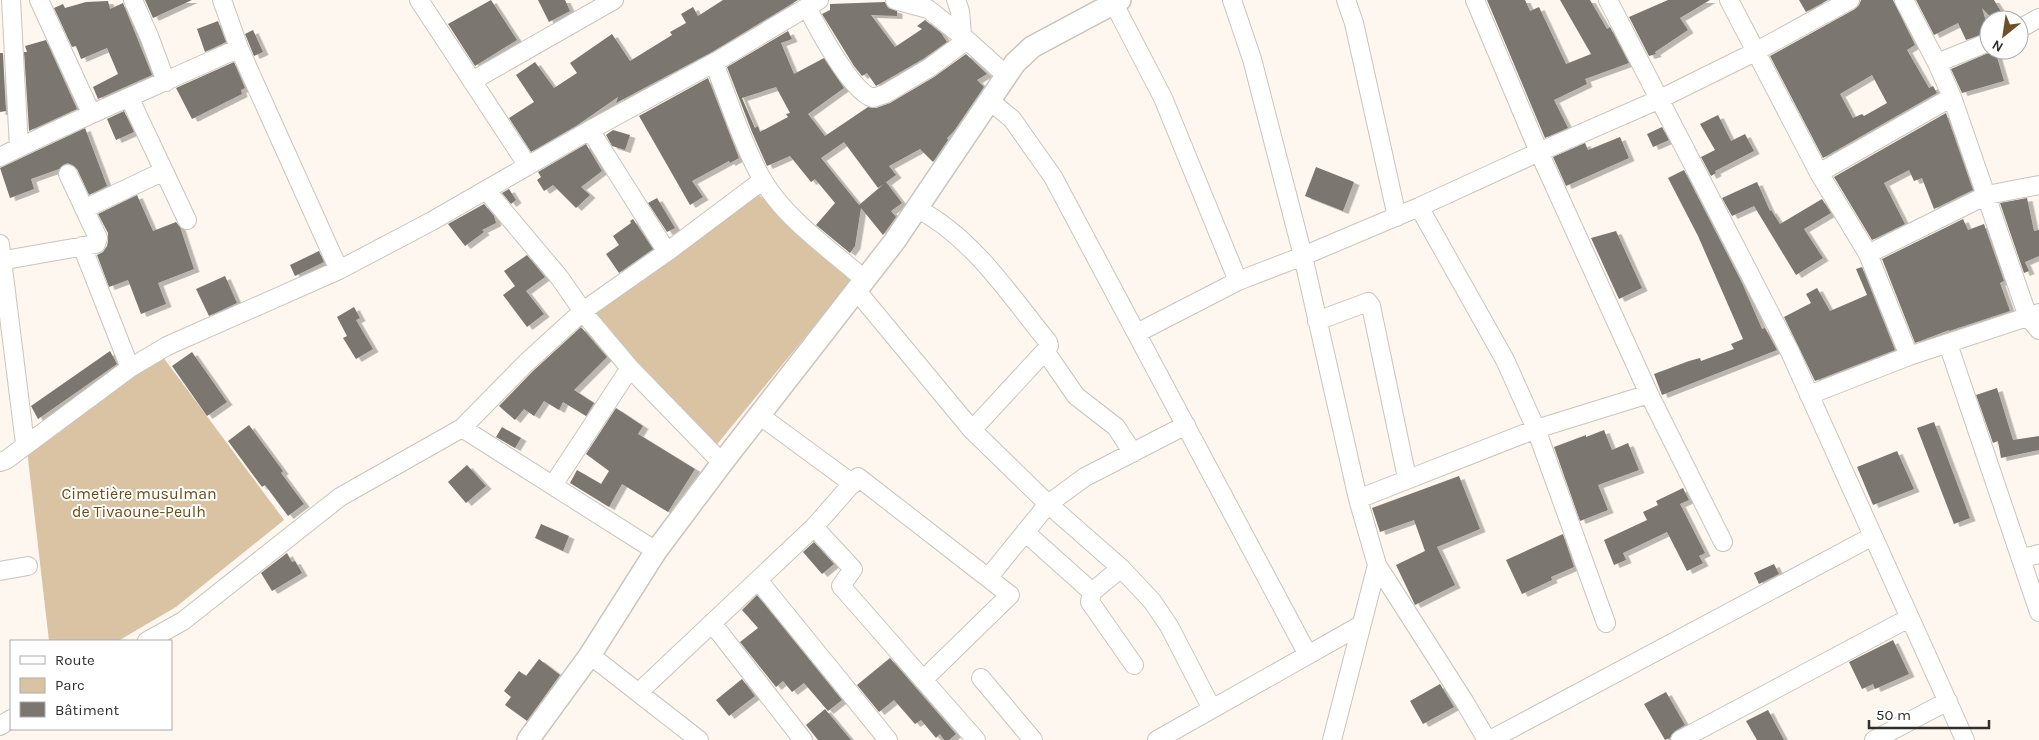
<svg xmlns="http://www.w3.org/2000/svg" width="2039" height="740" font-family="Karla,sans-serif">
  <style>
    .green { fill: #d9c3a2 }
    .building { fill: #7b766f; fill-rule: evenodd; filter: url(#shadow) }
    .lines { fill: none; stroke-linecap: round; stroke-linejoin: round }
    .minor-casing { stroke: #cac4bc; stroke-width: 20 }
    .tertiary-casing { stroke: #cac4bc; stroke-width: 24 }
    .minor { stroke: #fff; stroke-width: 18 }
    .tertiary { stroke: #fff; stroke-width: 21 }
    .labels { text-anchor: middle; stroke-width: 4; stroke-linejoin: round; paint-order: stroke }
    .park-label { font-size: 16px; fill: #6e4d13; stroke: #fff }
  </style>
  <defs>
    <filter id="shadow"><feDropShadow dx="5.5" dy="3" stdDeviation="0" flood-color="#0004"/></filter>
  </defs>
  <rect width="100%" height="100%" fill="#fdf7ef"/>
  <path class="green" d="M758,194L851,281L714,448L591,315Z
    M160,353L284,520L176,607L118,641H49L27,450Z"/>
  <path class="building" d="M145,0H192L153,18Z
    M491,0L517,40L475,66L448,24Z
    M538,0H565L570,11L549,22Z
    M723,0H798L712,52L616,103L618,97L576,126L531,152L509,118L534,102L516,75L535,62L554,88L577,73L570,63L612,34L630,61L672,35L670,32L686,23L681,14L693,7L698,16Z
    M1487,0H1525L1530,11L1539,7L1566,64L1591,54L1560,0H1590L1607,29L1610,27L1629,63L1585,79L1587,84L1554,100L1568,128L1545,138Z
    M1668,0H1710L1680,18L1688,30L1655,52L1656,54L1649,56L1629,17Z
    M1799,0H1828L1806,12Z
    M1861,0H1893L1915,45L1907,50L1929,88L1933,86L1937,93L1823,158L1770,56L1855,9L1859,5ZM1872,75L1887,103L1864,116L1862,114L1853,118L1840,94Z
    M1916,0H1994L2006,20H1993L1982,8L1989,32L1966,40L1958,23L1934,35Z
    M108,1L110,9L123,3L152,75L98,99L93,87L118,74L107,48L81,59L76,46L72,47L54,8L63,4L65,8L86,2Z
    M885,2L888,8L897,11V16L871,15L895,47L922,29L917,26L925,20L941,33L947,42L923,59L876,86L867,73L862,76L854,66L822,14L830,10V4Z
    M218,21L226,42L205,52L197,29Z
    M253,30L263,52L254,56L245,34Z
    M788,31L792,39L781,43L794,74L824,58L844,88L808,114L825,136L868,107L876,108L890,103L934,77L966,54L987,74L977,80L984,87L954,131L947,138L948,140L933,162L920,149L889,166L896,175L878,188L844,142L821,158L859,205L886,182L902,203L891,211L896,217L883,235L861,208L855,246L850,253L816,225L835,203L815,179L811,182L790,156L767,166L752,132L727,67ZM776,87L790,113L786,114L788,117L760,132L758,126L755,128L742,98Z
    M46,40L77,109L29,131L24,52H27L25,46Z
    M1995,50L2004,81L1962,93L1951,69Z
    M0,53H3L6,111L0,112Z
    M234,62L245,88L241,90L242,94L192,119L176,88Z
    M708,78L739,158L730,163L729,161L692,181L703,197L690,205L639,116Z
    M124,111L134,132L116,140L107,119Z
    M1946,113L1973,190L1934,209L1922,178L1914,181L1909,170L1884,183L1905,224L1872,240L1834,177Z
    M1718,115L1731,141L1745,134L1754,151L1715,171L1716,173L1711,176L1701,157L1715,150L1700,124Z
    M1662,127L1669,140L1653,147L1647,134Z
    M85,128L107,186L89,195L77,169L68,163L63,165L59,169L31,179L34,189L10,198L0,168Z
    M613,130L630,135L625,150L612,146L606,135Z
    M1620,137L1629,158L1566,186L1553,157L1585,143L1588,150Z
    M586,144L602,171L581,187L590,195L576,208L553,185L544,191L537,180L541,177L538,172Z
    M1316,167L1354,182L1343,211L1305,196Z
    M1684,170L1742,283L1762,329L1765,328L1777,350L1662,395L1654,374L1689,361L1700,358L1701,361L1734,349L1731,344L1743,339L1698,236L1668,178Z
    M1757,182L1770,211L1771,210L1780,224L1822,199L1831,213L1804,229L1823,258L1796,275L1754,206L1732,216L1722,198Z
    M509,189L516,200L511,204L502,193Z
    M137,195L153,231L176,222L180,227L194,269L158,283L166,304L141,314L128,280L109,287L97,255L103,252L107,246L108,241V233L98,214Z
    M657,198L675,228L667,232L648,203Z
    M2027,198L2034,231L2039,230V256L2025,262L2029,271L2024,273L2000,203Z
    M484,204L494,216L496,223L482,230L484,232L465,246L448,224Z
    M633,219L653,249L619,273L606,254L619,245L613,236L631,223L630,221Z
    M1963,219L1968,230L1984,224L2004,281L2000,283L2010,311L1949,331V330L1915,343L1882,259Z
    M1616,231L1642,288L1619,299L1591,238Z
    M319,251L324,262L295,276L290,265Z
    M527,255L545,277L526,291L544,314L527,327L503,295L515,286L504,271Z
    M1862,267L1895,350L1815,381L1784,317L1811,303L1806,294L1817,288L1830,311L1867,295L1856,269Z
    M225,276L237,303L209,316L196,289Z
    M354,307L360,318L356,320L373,349L356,359L343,338L347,336L337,317Z
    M581,327L607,357L574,390L594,403L586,416L563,402L559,410L544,401L534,416L524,409L515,420L499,406L533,371Z
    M110,351L117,364L38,419L31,406Z
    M192,352L227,402L207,416L172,366Z
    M1997,388L2013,440L2039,436V450L2001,458L1998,441L1993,443L1976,395Z
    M616,408L643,426L638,434L695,469L668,512L622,484L609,507L570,483L577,470L601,484L609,471L586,454Z
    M1934,422L1970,518L1954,524L1917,428Z
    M249,425L283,471L281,473L304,504L288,516L265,485L262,487L228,441Z
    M502,427L521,438L515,448L496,437Z
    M1604,430L1612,450L1628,443L1639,470L1598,485L1608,510L1580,521L1554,447L1586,435V437Z
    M1897,451L1914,489L1873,505L1857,467Z
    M467,465L486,486L466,503L448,482Z
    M1459,476L1480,529L1437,547L1455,585L1415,605L1396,565L1425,551L1414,520L1380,532L1372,508Z
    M1683,488L1689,500L1680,504L1705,553L1699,556L1703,563L1687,571L1667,532L1623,553L1626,560L1614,565L1604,540L1647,520L1643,512L1658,505L1656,501Z
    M541,524L569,536L563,551L535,538Z
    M1563,534L1574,567L1551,577L1552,580L1522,594L1506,560Z
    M814,542L834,564L822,574L803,552Z
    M287,553L292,562L295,561L302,573L272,591L261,573Z
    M1774,564L1779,574L1759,584L1754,573Z
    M757,595L842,700L828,711L804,683L792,692L783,681L776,687L740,642L758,628L742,610Z
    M1893,640L1909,674L1875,689L1873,684L1862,689L1849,662Z
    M890,658L956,734L949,740H944L940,734L936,738L921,720L915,724L894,700L879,712L857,685Z
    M539,659L560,675L527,721L505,705L511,697L504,691L519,671L526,676Z
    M742,679L755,696L729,716L716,700Z
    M1440,684L1454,707L1423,724L1410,701Z
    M1666,692L1685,725L1675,731L1670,738L1665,740L1644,704Z
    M825,709L851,740H818L806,725Z
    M1768,710L1784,740H1757L1746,721Z"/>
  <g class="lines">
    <defs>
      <path id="minor" d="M11,0L19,148
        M39,0L91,113
        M133,0L149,36L166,82
        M222,0L239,48L339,270
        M419,0L528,166
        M895,0L928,9L967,40L1007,76
        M956,0L960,11L962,35
        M1112,0L1163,98L1238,281
        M1232,0L1252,59L1303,256L1358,499L1377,565L1332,740
        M1346,0L1354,23L1397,217
        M1475,0L1539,152L1649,394L1723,542
        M1608,0L1790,352L1965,740
        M1729,0L1819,173L1868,254L1909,356
        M1904,0L1937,63L1952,97L2028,317L2039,330
        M807,7C817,27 852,93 873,98L885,94L929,68L967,40
        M2019,29L2039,18
        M714,63C729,101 742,143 762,179C786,220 830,249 865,280
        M1937,63L1989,42
        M472,81L614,0
        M129,97L187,220
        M990,101L1012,119L1053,177L1308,655
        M590,130L667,252
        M0,157C78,118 159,85 239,48
        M1819,173L1952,97
        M486,190L559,277L587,317L630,368L722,463
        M1419,207L1505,360L1536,429L1606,623
        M84,209L164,171
        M918,209C973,238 1009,294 1048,342L1049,346L1045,351L972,430
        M0,244L25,444
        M82,246L130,368
        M1868,254L1987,195L2039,185
        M0,261L96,244L98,238L68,174
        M856,290L972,430L1048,504L1121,568L1152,601L1169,626L1212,709
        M1317,321L1368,302L1371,306L1407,478
        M1137,333L1238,281L1303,256L1419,207L1539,152L1660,99L1755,52L1850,0
        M1948,344L2039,612
        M1045,351L1076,396L1116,427L1133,453
        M1809,395L1909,356L2039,313
        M759,415L853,484
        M462,428L656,551
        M0,462L6,460L130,368L167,346L339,270L432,221L590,130L717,61L819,0
        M553,485L630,368
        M1358,499L1536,429L1649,394
        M814,527L853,569L841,586L976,740
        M1025,532L1092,592
        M2022,558L2039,554
        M1377,565L1464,701L1487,740
        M1121,568L1092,592L1090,602L1134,665
        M0,571L28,566
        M988,578L1048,504L1085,477L1186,425
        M758,580L888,740
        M712,623L803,740
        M147,641L183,621L340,497L462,428L526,363L583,311L667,252L763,180
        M590,655L699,740
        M981,678L1033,740
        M639,692L814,527L858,477L1010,595L923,680
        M0,726L11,719
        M1157,740L1361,625
        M1490,740L1873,536
        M1680,740L1909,618
        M1874,740L1948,701"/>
      <path id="tertiary" d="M528,740L590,655L656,551L722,463L894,242L1015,63L1032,47L1120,0"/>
    </defs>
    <use href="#minor" class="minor-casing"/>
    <use href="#tertiary" class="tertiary-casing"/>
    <use href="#minor" class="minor"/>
    <use href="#tertiary" class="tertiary"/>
  </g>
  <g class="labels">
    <g class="park-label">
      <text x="139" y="499">Cimetière musulman<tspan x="139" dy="18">de Tivaoune-Peulh</tspan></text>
    </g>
  </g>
  <rect x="10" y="640" width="162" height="90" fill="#ffffff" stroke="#acabaa"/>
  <rect x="20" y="656" width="25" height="8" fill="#ffffff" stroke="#acabaa"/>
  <text x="55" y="665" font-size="15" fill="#302e2b">Route</text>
  <rect x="20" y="678" width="25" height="15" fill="#d9c3a2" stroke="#acabaa"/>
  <text x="55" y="690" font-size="15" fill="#302e2b">Parc</text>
  <rect x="20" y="702" width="25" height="15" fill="#7b766f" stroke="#acabaa"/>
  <text x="55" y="715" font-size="15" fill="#302e2b">Bâtiment</text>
  <g transform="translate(2004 35) rotate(210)"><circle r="24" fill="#ffffff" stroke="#acabaa"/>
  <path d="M0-4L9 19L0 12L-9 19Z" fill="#6d5124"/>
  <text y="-8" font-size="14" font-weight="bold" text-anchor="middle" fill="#302e2b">N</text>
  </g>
  <path d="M1869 720v8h120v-8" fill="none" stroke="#302e2b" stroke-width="2.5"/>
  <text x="1876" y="720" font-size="15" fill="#302e2b" stroke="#ffffff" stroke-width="4" paint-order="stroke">50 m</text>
</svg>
